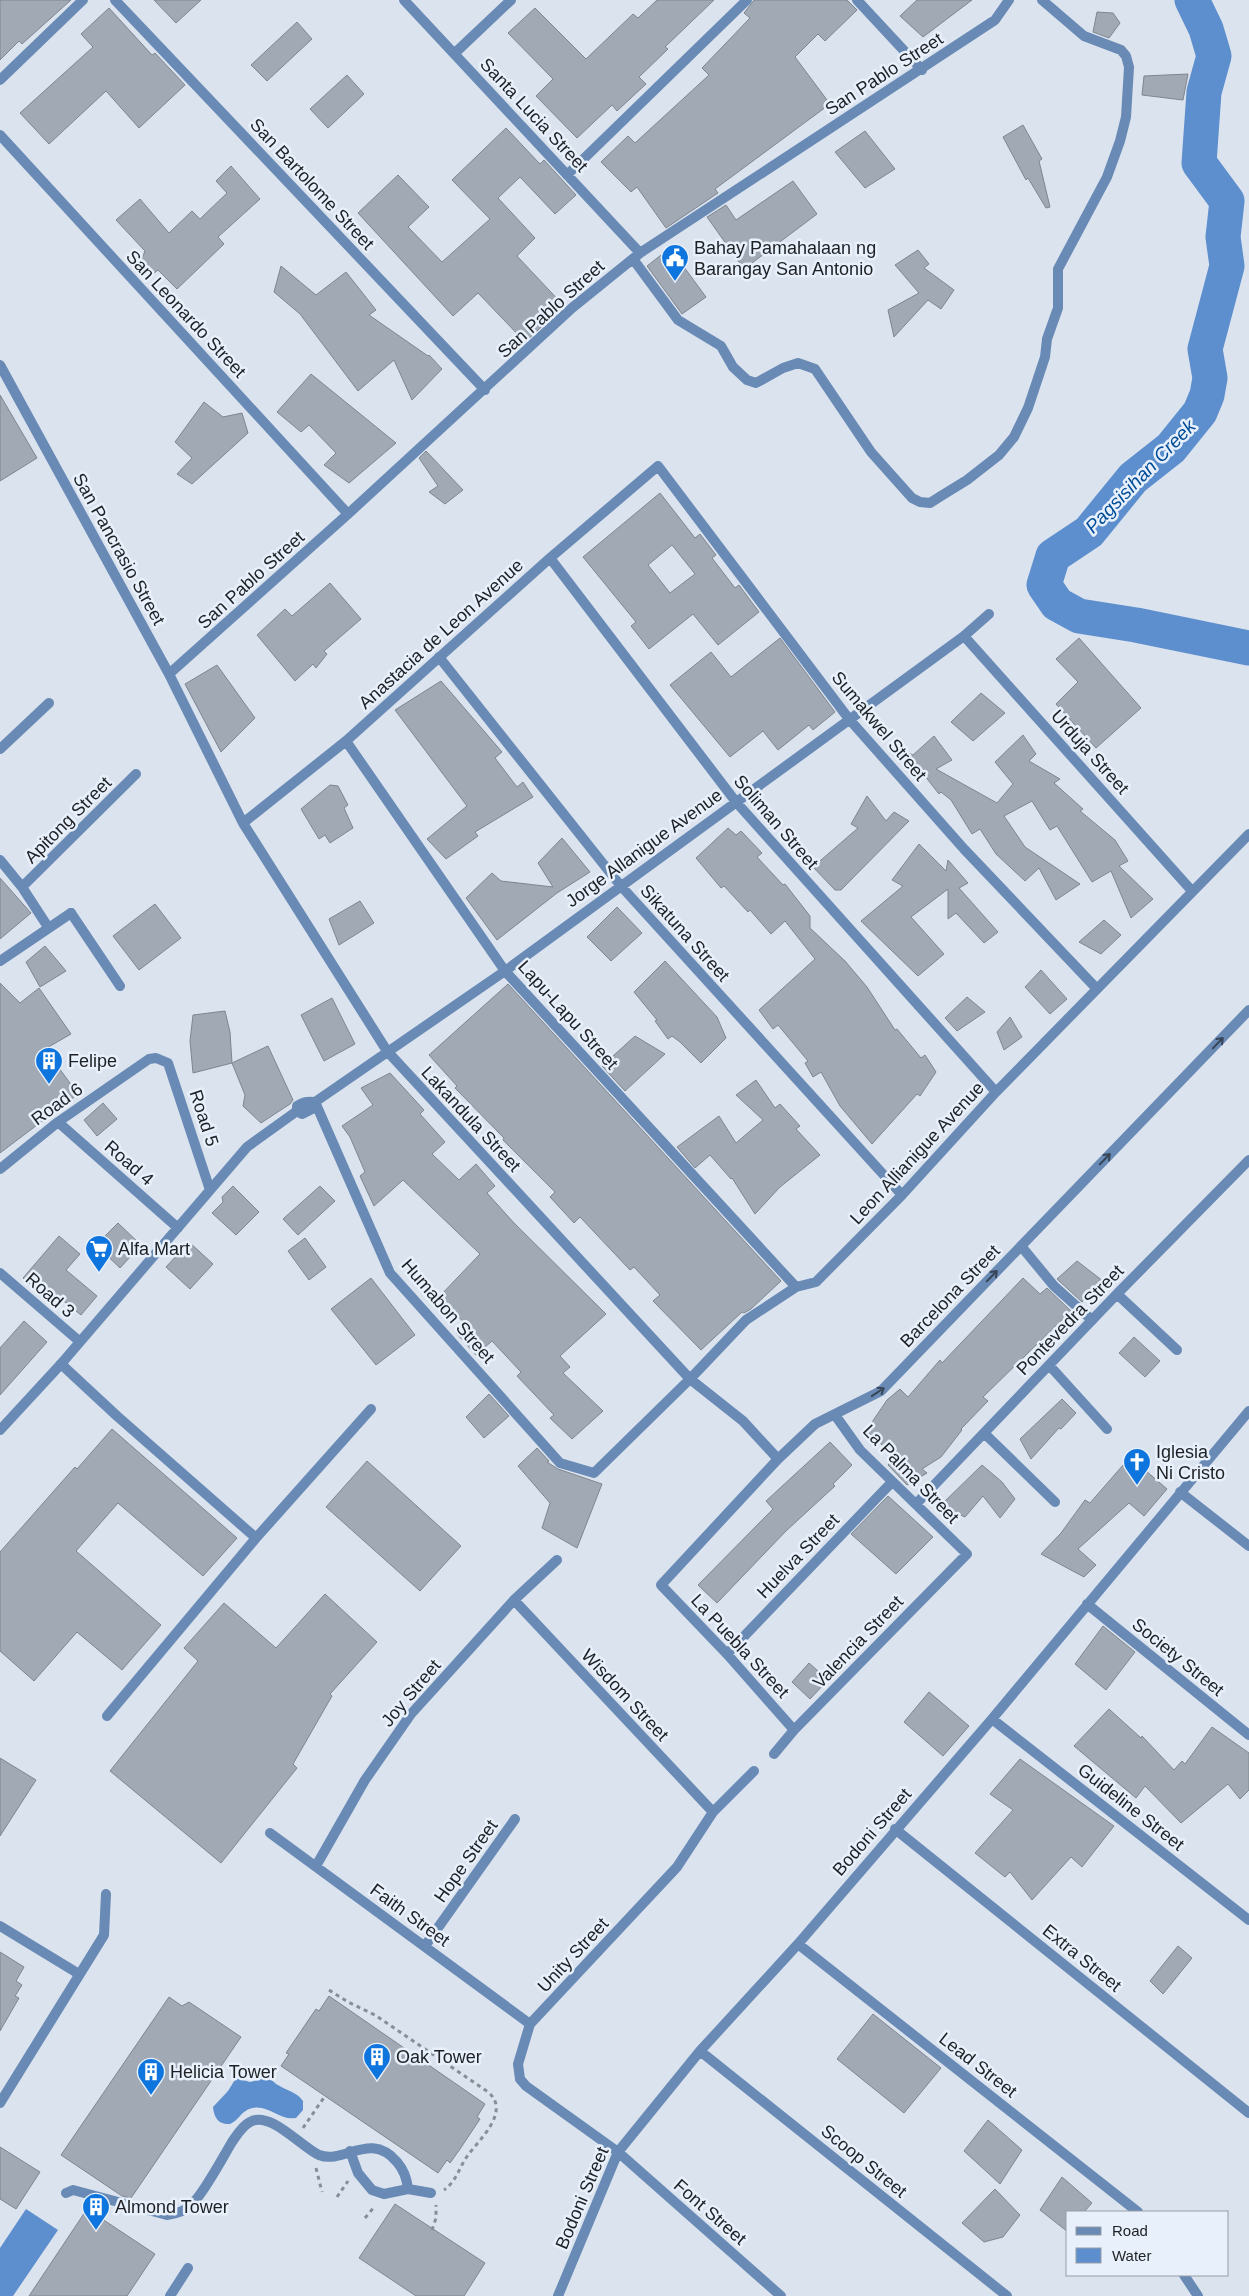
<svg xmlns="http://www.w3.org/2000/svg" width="1249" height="2296" font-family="Helvetica,sans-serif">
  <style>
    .water { fill: #5d8ecd }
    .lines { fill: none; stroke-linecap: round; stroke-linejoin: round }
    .river { stroke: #5d8ecd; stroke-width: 35 }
    .building { fill: #a1a9b4; stroke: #7e8690; fill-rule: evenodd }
    .path { stroke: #888e96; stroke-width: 3; stroke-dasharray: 4 4; stroke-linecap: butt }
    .lane { stroke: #688ab5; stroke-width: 10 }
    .street { stroke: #688ab5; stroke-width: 10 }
    .oneway { stroke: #374557 }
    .labels { text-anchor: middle; stroke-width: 5; stroke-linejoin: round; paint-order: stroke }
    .street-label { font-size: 18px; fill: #1d2024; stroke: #e8f0fb }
    .poi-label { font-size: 18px; fill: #1d2024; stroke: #e8f0fb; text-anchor: start }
    .water-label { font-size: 19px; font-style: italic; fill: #014d99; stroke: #e8f0fb }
  </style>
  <rect width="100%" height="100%" fill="#dbe3ee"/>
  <path class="water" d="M269,2077C280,2091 295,2089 303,2101V2110L296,2118C279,2121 267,2102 249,2109C241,2112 238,2121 230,2124C219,2125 214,2118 213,2107L228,2091L236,2078L250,2082Z
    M26,2209L58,2230L13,2296H0V2248Z"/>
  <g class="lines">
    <path class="river" d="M1192,0L1206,29L1214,56L1204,92L1199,163L1227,201L1223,237L1227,266L1205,349L1210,378L1207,395L1200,412L1171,448L1133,478L1089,532L1053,556L1044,585L1057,604L1079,616L1136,625L1249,648"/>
  </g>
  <path class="building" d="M0,0H71L22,44L19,41L0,60Z
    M154,0H201L176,23Z
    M657,0H714L665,47L668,49L639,77L646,84L617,111L612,105L577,138L536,96L553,79L508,33L535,8L586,59L633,14L638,18Z
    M754,0H847L857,10L825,41L818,34L795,57L830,104L715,189L718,193L666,228L637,187L631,192L601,162L628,136L635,143L709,75L702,68L750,18L744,13Z
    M917,0H972L923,37L900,16Z
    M109,8L152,55L155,53L185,85L139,128L106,91L49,144L20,113L93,47L81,34Z
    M1097,12L1113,13L1120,23L1109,38L1093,32Z
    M297,22L312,39L267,81L251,65Z
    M1188,74L1183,100L1142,95L1144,76Z
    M347,75L364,94L328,128L310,109Z
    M1023,125L1042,159L1039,161L1050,207L1046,208L1028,178L1026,180L1003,137Z
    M506,128L540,164L544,160L576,195L555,214L520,177L498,198L535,238L517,256L564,306L525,342L478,293L453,316L358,213L398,175L429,207L408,227L442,262L490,219L452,180Z
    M865,131L895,169L865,188L835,152Z
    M231,166L260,199L218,237L224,244L177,289L158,270L153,274L141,261L145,251L116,220L140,199L169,233L192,211L200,219L227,193L216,181Z
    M793,181L817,214L744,269L707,217L726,205L736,220Z
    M670,248L706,297L682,314L647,266Z
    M918,250L929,264L924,268L954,290L941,309L928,300L894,337L888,310L919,293L895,265Z
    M281,266L316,295L346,272L376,310L369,315L428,356L429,355L442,369L412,400L394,360L358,391L300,314L274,292Z
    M311,374L396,443L349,483L324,465L336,453L309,425L301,432L277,412Z
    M0,395L37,458L0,481Z
    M204,402L223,417L242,413L248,433L192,484L177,474L192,458L175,442Z
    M426,451L463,490L445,504L429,492L438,486L419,458Z
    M660,493L695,538L700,534L716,555L712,558L735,588L739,585L759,612L718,645L693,614L649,649L631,626L636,622L583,557ZM672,545L695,574L670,593L648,565Z
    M330,583L361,619L324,651L327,654L316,668L313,664L295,681L257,635L285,609L292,616Z
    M780,638L835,712L813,730L809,725L778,750L763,731L730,757L670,685L711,652L731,677Z
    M1079,638L1141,708L1096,748L1056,704L1078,682L1056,659Z
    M217,665L255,718L221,752L185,684Z
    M441,681L502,752L495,758L517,787L523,782L533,797L475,832L478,836L446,859L427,839L467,806L395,710Z
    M981,693L1005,713L973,741L951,722Z
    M1023,735L1036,754L1029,761L1060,779L1054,783L1083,809L1080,811L1115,840L1128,861L1119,866L1153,899L1131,918L1111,871L1092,882L1057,826L1050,830L1032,801L1004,816L1025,847L1080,884L1056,900L1039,868L1025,881L996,854L980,829L972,834L951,800L941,792L939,794L906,752L913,755L934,736L952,760L936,769L997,803L1013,784L995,762Z
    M330,785L338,786L348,805L344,808L353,828L330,843L325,835L319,839L301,809Z
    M867,796L886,821L894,812L909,821L841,890H835L813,867L858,828L851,824Z
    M728,828L736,835L741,831L762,853L757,857L783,885L785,884L810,916V928L845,961L867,987L895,1030L897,1029L921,1058L925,1055L936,1072L920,1096L917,1094L872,1144L840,1106L821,1072L813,1077L805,1063L808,1061L778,1025L773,1029L759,1010L815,959L785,921L771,934L750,910L748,912L724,886L721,888L696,858Z
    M562,838L590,872L557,893L497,940L466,898L492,873L501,881L553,887L538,863Z
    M919,844L946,871L948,860L968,883L959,888L998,932L984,943L956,913L948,919V889L911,917L944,954L918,976L861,921L903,886L892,880Z
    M0,878L31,913L0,939Z
    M360,901L374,923L339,945L329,919Z
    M155,904L181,938L139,970L113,936Z
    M617,907L642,933L611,961L587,937Z
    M1104,920L1121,935L1101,954L1079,942Z
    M45,946L66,971L40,987L26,962Z
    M665,961L717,1017L726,1038L701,1063L680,1042L672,1036L668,1039L655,1021L657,1020L634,992Z
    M1041,970L1067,999L1050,1014L1025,987Z
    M0,983L20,1003L39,988L71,1034L45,1049L78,1094L0,1153Z
    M508,984L781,1281L751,1309L744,1313L742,1312L701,1350L653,1301L660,1295L634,1267L630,1270L580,1217L574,1223L550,1197L555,1192L503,1140L504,1138L455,1088L457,1086L429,1055Z
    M967,997L985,1012L957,1031L945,1018Z
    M332,998L355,1044L324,1061L301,1015Z
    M225,1011L230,1032L232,1063L193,1073L190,1041L193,1015Z
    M1010,1017L1022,1037L1004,1050L997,1032Z
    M635,1036L665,1054L625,1091L602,1066Z
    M268,1046L293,1100L290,1104L261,1123L243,1106L245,1095L232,1063Z
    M390,1073L424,1110L420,1114L445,1142L432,1154L459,1180L476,1164L495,1186L487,1193L514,1223L606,1314L560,1356L570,1367L563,1373L603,1411L572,1439L550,1418L554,1415L517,1376L521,1372L492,1341L476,1355L456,1333L466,1324L438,1298L480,1254L403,1180L374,1206L360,1176L365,1172L350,1137L342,1126L373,1105L361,1088Z
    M756,1080L775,1108L780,1104L800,1126L796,1129L820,1155L780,1187L755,1214L732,1178L731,1179L710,1155L695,1168L677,1147L719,1116L736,1143L763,1120L736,1095Z
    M103,1103L117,1119L97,1136L84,1120Z
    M233,1186L259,1212L236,1235L212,1213L223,1202L222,1197Z
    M320,1186L335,1201L298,1235L283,1219Z
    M118,1223L141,1245L120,1268L96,1245Z
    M59,1236L80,1254L66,1270L97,1296L81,1315L50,1290L44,1296L23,1278Z
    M305,1238L326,1267L309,1280L288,1251Z
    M189,1242L213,1264L190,1289L166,1267Z
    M1077,1261L1103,1281L1082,1302L1057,1279Z
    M371,1278L415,1335L376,1365L331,1309Z
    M1023,1278L1040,1294L1047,1288L1071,1311L983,1397L988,1401L961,1429L962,1430L941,1457L922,1469L927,1473L907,1485L888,1465L895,1456L866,1431L887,1400L900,1389L908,1397L940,1360L942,1363Z
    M24,1321L47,1342L0,1395V1348Z
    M1134,1337L1160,1361L1145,1377L1119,1353Z
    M489,1394L509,1416L484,1438L466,1417Z
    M1062,1399L1076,1413L1061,1429L1059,1428L1031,1459L1020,1439Z
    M112,1429L237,1538L203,1576L118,1503L76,1551L161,1625L122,1670L77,1632L34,1681L0,1651V1552L75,1467L77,1469Z
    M830,1442L852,1465L833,1484L835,1486L786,1531L717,1603L698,1585L773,1509L766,1501Z
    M537,1448L549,1461L547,1462L558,1469L602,1484L577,1548L542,1528L550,1503L518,1466Z
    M1130,1457L1167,1489L1144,1516L1129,1503L1078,1549L1096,1565L1084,1577L1041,1554L1061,1533L1085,1500L1090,1503Z
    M367,1461L461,1546L420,1591L326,1507Z
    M982,1465L1002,1482L1015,1499L1000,1518L983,1496L965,1517L940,1506Z
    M888,1496L933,1537L896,1574L851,1534Z
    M325,1594L377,1642L330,1694L332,1696L293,1764L297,1768L221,1863L110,1771L198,1661L184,1648L224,1603L276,1648Z
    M1103,1626L1135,1652L1106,1690L1075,1664Z
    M809,1663L828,1680L810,1699L792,1682Z
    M929,1692L969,1726L943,1756L904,1722Z
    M1109,1709L1141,1738L1142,1736L1174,1770L1182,1761L1185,1764L1212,1727L1249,1753V1790L1240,1799L1228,1784L1181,1823L1145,1786L1136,1798L1074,1746Z
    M0,1758L36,1780L0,1836Z
    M1020,1759L1114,1826L1082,1867L1071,1857L1032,1900L1010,1872L1005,1877L975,1853L1013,1810L990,1794Z
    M1178,1946L1192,1958L1163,1994L1150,1981Z
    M0,1952L24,1967L16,1981L22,1985L15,1996L19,1998L0,2031Z
    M329,1996L485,2104L477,2117L480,2119L460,2149L450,2163L447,2160L438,2173L281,2066L289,2054L286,2053L316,2009L319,2011Z
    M169,1997L182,2006L189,2002L241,2037L131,2198L122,2196L61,2155Z
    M873,2014L941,2068L904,2113L837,2059Z
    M988,2120L1022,2150L1000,2184L964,2151Z
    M0,2147L40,2172L16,2209L0,2199Z
    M1062,2177L1092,2203L1084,2212H1068V2232L1040,2210Z
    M995,2189L1020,2215L1003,2237L984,2242L962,2223Z
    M395,2204L485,2263L464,2296H416L359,2258Z
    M87,2209L155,2254L127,2296H29Z"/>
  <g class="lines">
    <path class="path" d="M329,1990L348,2002L375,2015L488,2092C511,2111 480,2139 468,2155C459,2167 457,2181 444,2190
      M303,2128L325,2096
      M316,2168L322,2192
      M337,2197L348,2181
      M365,2218L375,2206
      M432,2230L436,2218V2205"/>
    <path class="lane" d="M71,913L120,986
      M1021,1246L1054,1286L1092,1320
      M61,1364L117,1416L256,1538
      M107,1716L256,1538L371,1409
      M0,1926L79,1974
      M0,2103L104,1935L106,1894
      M350,2151L358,2173L372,2190L384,2194L408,2189L431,2193
      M66,2193L73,2190L167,2215C175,2214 185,2211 191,2205C203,2195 223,2157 232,2142C237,2135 242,2126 250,2122C270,2110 301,2147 319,2155C344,2165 370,2130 397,2162C404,2170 407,2179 408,2189
      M170,2296L188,2268"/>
    <path class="street" d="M115,0L485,390
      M404,0L640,253
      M857,0L922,70
      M455,53L511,0
      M0,80L83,0
      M0,135L348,514
      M567,175L747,0
      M633,259L678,320L721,346L733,367L747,380L756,383L783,368L798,363L815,369L871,452L912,498L920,502L930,503L941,496L967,480L999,455L1014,437L1028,408L1045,357L1047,339L1058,308V269L1107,177L1120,141L1126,117L1129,67L1126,56L1121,50L1084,36L1042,0
      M0,365L169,674L243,823L387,1051L690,1379L743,1421L778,1459
      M550,558L736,802L996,1092
      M964,636L1192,891
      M439,657L620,885L902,1195
      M169,674L348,514L572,308L640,253L995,20L1009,0
      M346,741L505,971L796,1287
      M0,749L49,703
      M243,823L346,741L550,558L658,466L849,719L964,849L1097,989
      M0,860L22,887L48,927
      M22,887L136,774
      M0,961L71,913
      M315,1102L390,1273L560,1463L594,1473L690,1379L746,1320L796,1287L816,1282L902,1195L996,1092L1249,834
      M297,1111L302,1114L312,1109L315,1102L505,971L964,636L989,614
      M58,1122L178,1228
      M0,1169L58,1122L149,1059L156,1058L168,1063L210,1190
      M0,1273L79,1341
      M1117,1294L1177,1350
      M1049,1365L1107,1429
      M0,1430L61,1364L247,1147L297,1111V1106C303,1102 307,1101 315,1102
      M984,1433L1055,1502
      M1180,1492L1249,1546
      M916,1504L1117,1294L1249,1160
      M514,1600L713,1812
      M1087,1604L1249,1735
      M727,1654L892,1482
      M992,1719L1249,1920
      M794,1730L727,1654L661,1585L778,1459L815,1424L881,1391L1249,1010
      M774,1754L794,1730L967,1554L860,1450L835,1415
      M754,1771L713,1812L677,1867L530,2024L518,2064L520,2079L526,2086L618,2152L781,2296
      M895,1829L1249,2113
      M270,1833L530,2024
      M316,1866L365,1780L411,1714L514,1600L557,1560
      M798,1944L1138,2212
      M425,1946L515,1819
      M700,2051L1007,2296
      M1184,2275L1198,2296
      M558,2296L618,2152L700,2051L798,1944L992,1719L1249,1411"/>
  </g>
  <defs><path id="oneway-shaft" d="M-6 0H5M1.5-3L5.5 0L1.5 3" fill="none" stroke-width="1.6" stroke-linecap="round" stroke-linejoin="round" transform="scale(1.25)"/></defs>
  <g class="oneway">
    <use href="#oneway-shaft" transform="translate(1218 1043) rotate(-46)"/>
    <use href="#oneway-shaft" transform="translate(1105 1159) rotate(-46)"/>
    <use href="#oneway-shaft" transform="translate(992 1276) rotate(-46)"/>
    <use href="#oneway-shaft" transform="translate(878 1392) rotate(-34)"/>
  </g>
  <defs>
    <symbol id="civic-pin" viewBox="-11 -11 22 30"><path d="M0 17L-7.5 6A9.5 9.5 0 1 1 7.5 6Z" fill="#0f75de" stroke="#e8f0fb"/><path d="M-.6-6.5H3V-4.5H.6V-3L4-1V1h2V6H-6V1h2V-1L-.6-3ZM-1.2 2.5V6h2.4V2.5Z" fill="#fff"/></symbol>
    <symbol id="building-pin" viewBox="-11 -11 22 30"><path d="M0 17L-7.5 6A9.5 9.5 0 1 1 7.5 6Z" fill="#0f75de" stroke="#e8f0fb"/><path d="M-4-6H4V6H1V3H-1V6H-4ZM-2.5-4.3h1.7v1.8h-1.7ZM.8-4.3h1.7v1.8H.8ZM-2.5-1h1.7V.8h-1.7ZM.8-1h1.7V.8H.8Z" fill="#fff"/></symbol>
    <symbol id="supermarket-pin" viewBox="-11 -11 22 30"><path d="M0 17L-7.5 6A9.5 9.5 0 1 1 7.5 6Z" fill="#0f75de" stroke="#e8f0fb"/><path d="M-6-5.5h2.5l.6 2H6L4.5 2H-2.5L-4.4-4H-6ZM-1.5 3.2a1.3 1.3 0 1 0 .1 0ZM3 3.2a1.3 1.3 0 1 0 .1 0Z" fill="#fff"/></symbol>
    <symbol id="church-pin" viewBox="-11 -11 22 30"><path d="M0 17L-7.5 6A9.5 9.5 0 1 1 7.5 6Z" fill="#0f75de" stroke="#e8f0fb"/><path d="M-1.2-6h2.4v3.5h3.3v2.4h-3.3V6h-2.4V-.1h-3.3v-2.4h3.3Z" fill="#fff"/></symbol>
  </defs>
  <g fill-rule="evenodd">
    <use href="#civic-pin" x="659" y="242" width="32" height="43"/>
    <use href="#building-pin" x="33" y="1045" width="32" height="43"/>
    <use href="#supermarket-pin" x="83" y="1233" width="32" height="43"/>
    <use href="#church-pin" x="1121" y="1446" width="32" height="43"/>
    <use href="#building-pin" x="361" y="2041" width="32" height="43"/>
    <use href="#building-pin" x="135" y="2056" width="32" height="43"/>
    <use href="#building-pin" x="80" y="2191" width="32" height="43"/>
  </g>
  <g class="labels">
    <g class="street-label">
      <text transform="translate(884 74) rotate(-33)" y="6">San Pablo Street</text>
      <text transform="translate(534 115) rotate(47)" y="6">Santa Lucia Street</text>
      <text transform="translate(312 184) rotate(47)" y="6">San Bartolome Street</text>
      <text transform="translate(551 309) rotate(-42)" y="6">San Pablo Street</text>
      <text transform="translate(186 314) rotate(47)" y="6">San Leonardo Street</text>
      <text transform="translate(119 549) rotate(61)" y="6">San Pancrasio Street</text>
      <text transform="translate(251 580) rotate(-42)" y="6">San Pablo Street</text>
      <text transform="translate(441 634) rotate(-42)" y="6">Anastacia de Leon Avenue</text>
      <text transform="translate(879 726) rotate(50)" y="6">Sumakwel Street</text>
      <text transform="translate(1090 752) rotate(48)" y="6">Urduja Street</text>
      <text transform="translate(68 820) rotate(-45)" y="6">Apitong Street</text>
      <text transform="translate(776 822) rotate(49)" y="6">Soliman Street</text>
      <text transform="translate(644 848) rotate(-36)" y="6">Jorge Allanigue Avenue</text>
      <text transform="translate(685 933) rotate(48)" y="6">Sikatuna Street</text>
      <text transform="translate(568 1015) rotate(48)" y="6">Lapu-Lapu Street</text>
      <text transform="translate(57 1104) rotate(-36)" y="6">Road 6</text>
      <text transform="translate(204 1118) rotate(72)" y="6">Road 5</text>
      <text transform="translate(471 1119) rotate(47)" y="6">Lakandula Street</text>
      <text transform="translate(917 1153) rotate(-47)" y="6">Leon Allianigue Avenue</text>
      <text transform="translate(129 1163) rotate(41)" y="6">Road 4</text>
      <text transform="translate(50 1295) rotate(41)" y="6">Road 3</text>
      <text transform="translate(950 1296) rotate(-46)" y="6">Barcelona Street</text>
      <text transform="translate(448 1311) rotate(49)" y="6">Humabon Street</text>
      <text transform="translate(1070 1320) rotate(-46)" y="6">Pontevedra Street</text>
      <text transform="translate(911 1474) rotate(46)" y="6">La Palma Street</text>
      <text transform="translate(798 1556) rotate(-46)" y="6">Huelva Street</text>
      <text transform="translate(858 1642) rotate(-46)" y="6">Valencia Street</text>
      <text transform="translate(740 1646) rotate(47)" y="6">La Puebla Street</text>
      <text transform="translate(1178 1657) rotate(39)" y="6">Society Street</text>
      <text transform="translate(411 1693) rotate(-50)" y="6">Joy Street</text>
      <text transform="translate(625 1695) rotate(47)" y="6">Wisdom Street</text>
      <text transform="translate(1131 1807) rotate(38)" y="6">Guideline Street</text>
      <text transform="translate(872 1832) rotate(-49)" y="6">Bodoni Street</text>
      <text transform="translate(466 1861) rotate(-55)" y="6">Hope Street</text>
      <text transform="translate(410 1915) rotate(36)" y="6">Faith Street</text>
      <text transform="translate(573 1955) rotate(-47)" y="6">Unity Street</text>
      <text transform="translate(1082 1958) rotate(39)" y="6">Extra Street</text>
      <text transform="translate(978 2065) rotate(38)" y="6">Lead Street</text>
      <text transform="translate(864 2161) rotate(39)" y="6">Scoop Street</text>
      <text transform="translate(582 2198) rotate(-67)" y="6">Bodoni Street</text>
      <text transform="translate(710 2212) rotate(41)" y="6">Font Street</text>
    </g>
    <g class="poi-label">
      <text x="694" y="254">Bahay Pamahalaan ng<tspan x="694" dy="21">Barangay San Antonio</tspan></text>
      <text x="68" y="1067">Felipe</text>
      <text x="118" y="1255">Alfa Mart</text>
      <text x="1156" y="1458">Iglesia<tspan x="1156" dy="21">Ni Cristo</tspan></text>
      <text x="396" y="2063">Oak Tower</text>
      <text x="170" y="2078">Helicia Tower</text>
      <text x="115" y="2213">Almond Tower</text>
    </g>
    <g class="water-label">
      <text transform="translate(1140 476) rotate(-46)" y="7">Pagsisihan Creek</text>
    </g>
  </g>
  <rect x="1066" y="2211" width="162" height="65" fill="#e8f0fb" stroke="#979da5"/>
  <rect x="1076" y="2227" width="25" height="8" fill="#688ab5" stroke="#979da5"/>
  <text x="1112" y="2236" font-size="15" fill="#1d2024">Road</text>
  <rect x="1076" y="2248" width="25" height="15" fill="#5d8ecd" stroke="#979da5"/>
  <text x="1112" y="2261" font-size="15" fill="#1d2024">Water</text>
</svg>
